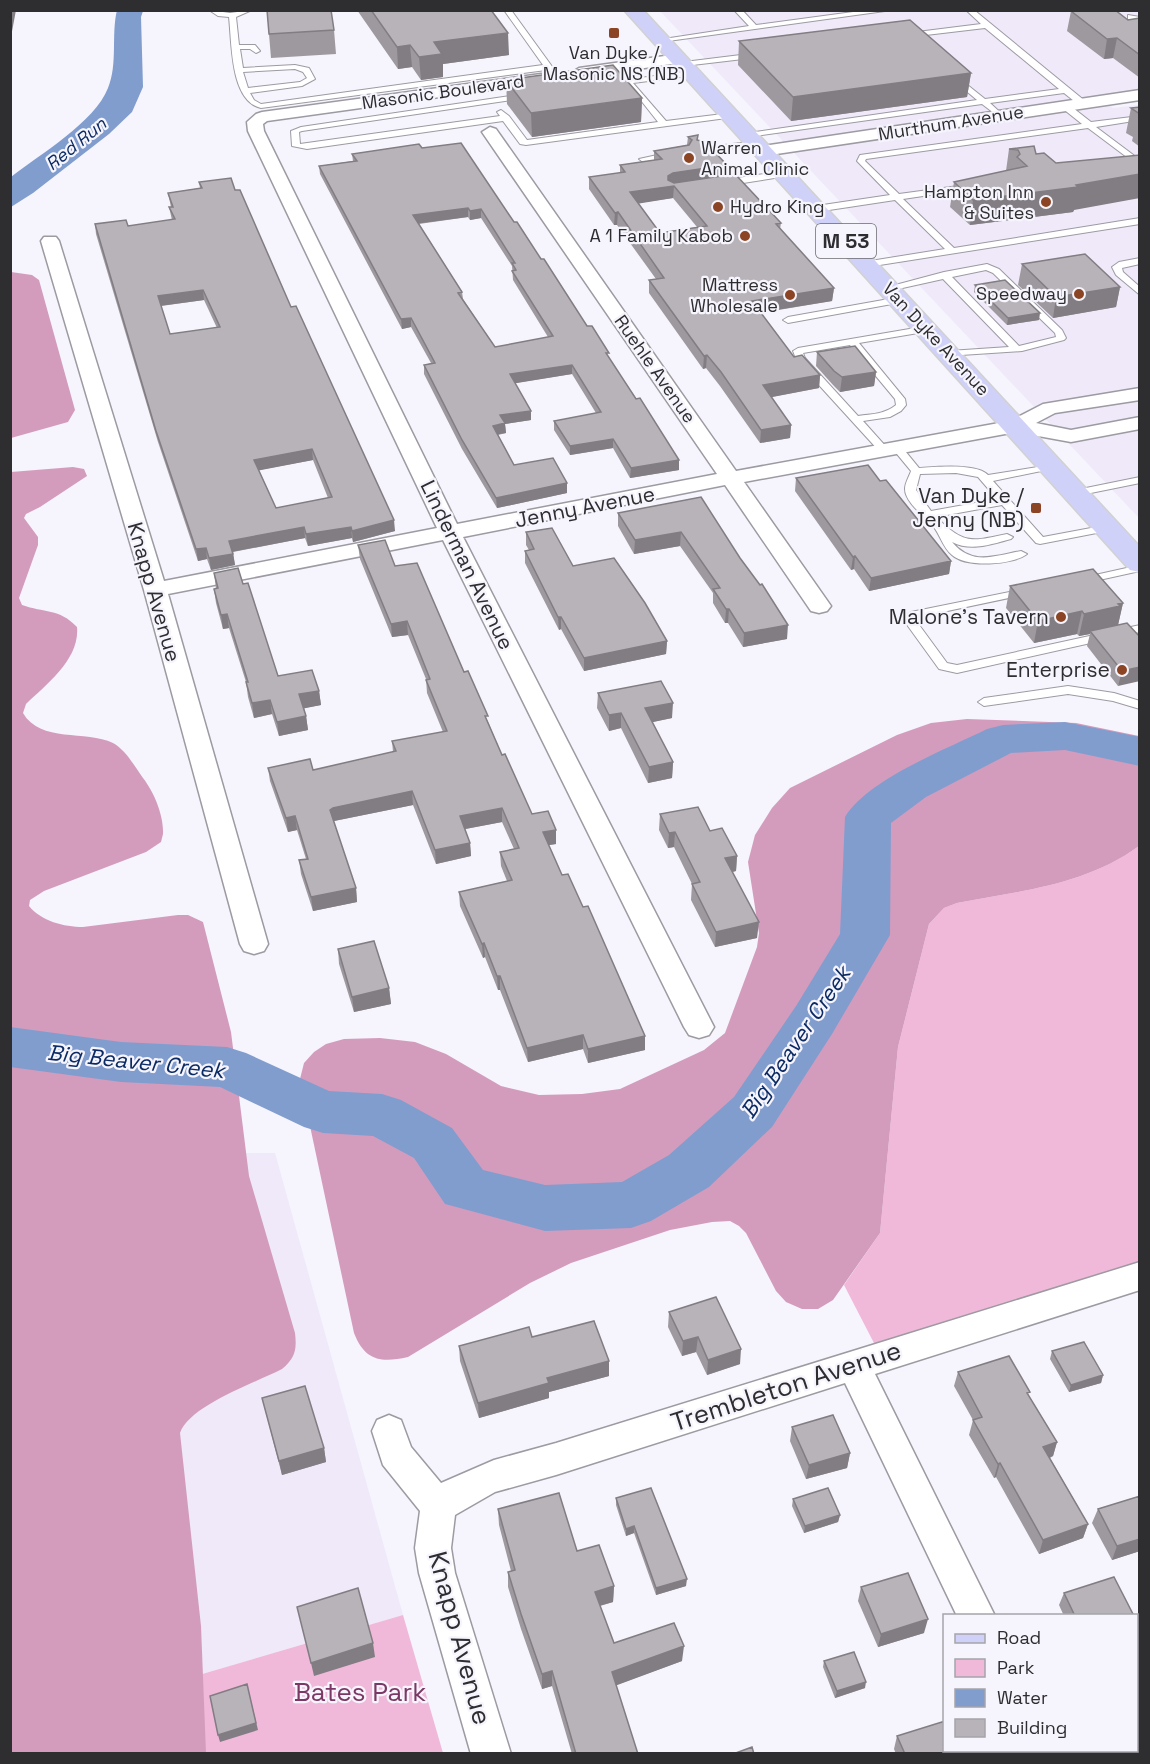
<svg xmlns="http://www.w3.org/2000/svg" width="1150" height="1764" font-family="'Space Grotesk',sans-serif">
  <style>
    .built { fill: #efe9f9 }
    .green { fill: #f0b9d9 }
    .forest { fill: #d39cbd }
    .water { fill: #819dce }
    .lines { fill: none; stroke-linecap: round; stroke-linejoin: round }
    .river { fill: #819dce; fill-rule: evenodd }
    .lane-casing { stroke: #9d9aa2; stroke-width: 2 }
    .street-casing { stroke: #9d9aa2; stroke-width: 3 }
    .primary-casing { stroke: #d1d1d1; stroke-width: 3 }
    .lane { fill: #fff; fill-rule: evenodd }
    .street { fill: #fff; fill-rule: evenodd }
    .primary { fill: #d0d1f8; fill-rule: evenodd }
    .wall { fill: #9e999f; fill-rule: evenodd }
    .shaded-wall { fill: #817d82 }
    .building { fill: #b8b2b9; stroke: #817d82; stroke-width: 1.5; fill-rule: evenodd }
    .poi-dot { fill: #8c4524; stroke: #f6f4fc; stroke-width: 2 }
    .labels { text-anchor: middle; stroke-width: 4.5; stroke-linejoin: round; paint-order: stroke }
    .far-poi-label { font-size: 18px; fill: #2e2d30; stroke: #f6f4fc; text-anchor: end }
    .far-street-label { font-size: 18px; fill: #2e2d30; stroke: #f6f4fc }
    .far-water-label { font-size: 18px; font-style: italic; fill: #0b2b64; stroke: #f6f4fc }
    .shield { fill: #f6f4fc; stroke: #6a696d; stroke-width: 1.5 }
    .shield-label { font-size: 20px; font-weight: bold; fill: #2e2d30 }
    .poi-label { font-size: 21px; fill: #2e2d30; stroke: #f6f4fc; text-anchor: end }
    .street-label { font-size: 21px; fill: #2e2d30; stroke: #f6f4fc }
    .water-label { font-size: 22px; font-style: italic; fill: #0b2b64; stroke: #f6f4fc }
    .near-street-label { font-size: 26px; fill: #2e2d30; stroke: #f6f4fc }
    .near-park-label { font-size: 26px; fill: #7b3864; stroke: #f6f4fc }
  </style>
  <rect width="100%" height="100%" fill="#f6f4fc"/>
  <path class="built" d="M660,11H1139V94L1103,100L1113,108L1139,105V518Z
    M11,1153H275L403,1615L11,1730Z"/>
  <path class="green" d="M1139,846V1264L875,1345L844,1285L880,1233L898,1047L929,924L944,908L957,903C1020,891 1086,885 1139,846Z
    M403,1615L443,1753L11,1754V1730Z"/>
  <path class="forest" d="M11,272L32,275L39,280L75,410L68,422L11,438Z
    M73,467L84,469L87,476L40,507L26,514L24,518L38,537V545L19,598L22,605C44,613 59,608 77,627C80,659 47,684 26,704L23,713C40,743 86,730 113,743C126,750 135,767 143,778C154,792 164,816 163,834L161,842L146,852L44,891L30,900L29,906C41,921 64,927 83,927L178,915H188L203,922L231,1032L249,1176L295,1333C297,1350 295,1358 282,1369C255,1383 190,1405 180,1433L201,1626L206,1753H11V472Z
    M967,719L1076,723L1139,736V846C1086,885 1020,891 957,903L944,908L929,924L898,1047L880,1233L833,1300L818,1309H802L786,1302L776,1291L746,1233L739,1226L730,1221L712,1222L670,1230L571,1263L530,1283L408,1357C381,1363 365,1361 354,1333L300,1079L304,1063L314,1052L326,1044L344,1039L380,1038L415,1042L446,1054L501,1086L539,1095L582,1094L620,1089L704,1050L725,1033L757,947L759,933L748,862L755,835L772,808L790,788L897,735L931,723Z"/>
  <path class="water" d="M117,10L143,11L141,17L143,87L132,112L109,134L33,193L11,207V177C39,155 95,122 108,88C118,64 111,35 117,10Z"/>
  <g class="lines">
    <path class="river" d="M1065,722L1140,737V766L1065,750L1011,753L926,797L891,823L890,935L832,1034L772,1127L709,1187L651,1221L631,1228L545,1231L445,1204L414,1158L373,1136L323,1133L304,1127L220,1087L121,1082L10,1067V1027L121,1042L227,1047L246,1053L329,1091L382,1094L401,1100L452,1128L483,1170L545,1185L622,1182L669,1155L734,1097L796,1006L840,934L845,817C868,779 947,749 987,729L1003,725Z"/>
    <defs>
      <path id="lane" d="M209,10L230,13L252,10L236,17L239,45H255L260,51L256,53L250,49H240L243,68L295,65L309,68L315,79L302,86L250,93L254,100L261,104L543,65L504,10H511L556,72L552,74L546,70L261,108C230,101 232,43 229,17L218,16ZM295,69L303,72L307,78L300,82L248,88L243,72Z
        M734,10H742L756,25L868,10H892L661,42L657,40L749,26Z
        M966,10H974L1085,101V105H1079L1064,93L990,103L1003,115L999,117L982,104L748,137L744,135L748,133L977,100L952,79L951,77L955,75L985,99L1059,89L985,28L909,37L905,35L909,33L981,24Z
        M1128,15L1140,17V21L1128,19Z
        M757,53H760V57L684,66L680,64L684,62Z
        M692,71H695V75L633,83L666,121L731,113H734V117L526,145L520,144L503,121L307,149L292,146L291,131L301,127L523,94L527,96L526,98L302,131L299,132L300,144L500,116L497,112L501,110L509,116L527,140L658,122L628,84L610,86L606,84L610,82Z
        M1062,104H1068L1091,122L1140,116V120L1096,127L1140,160V167L1088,128L866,159L865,161L899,194L973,184L974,186L970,189L903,199L954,248L1140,218V224L867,267L862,264L864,262L945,249L895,200L816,212L812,209L816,206L890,195L857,161L860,155L1082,124L1062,108Z
        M756,141H759V145L701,152L697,150L701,148Z
        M671,152L674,153V157L643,162L639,159Z
        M784,171L787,172V176L724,186L720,183L724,180Z
        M1140,258V264L1122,268L1123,272L1140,287V295L1116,275L1112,267L1119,262Z
        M987,264L999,269L1062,330L1066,338L1064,340L1022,351L946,356L944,354L949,351L1009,347L943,279L889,291L884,288L944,272ZM986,270L993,273L1055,333L1056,337L1019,346L952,277Z
        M900,297L903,298V302L788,323L783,320L788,317Z
        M927,326L932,329L930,331L859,343L905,399L906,405L901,411L890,417L863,421L889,450L884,453L880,452L797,361L793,351L798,348ZM850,345L895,399L896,405C885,414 872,414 858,416L805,358L803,353Z
        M897,445L901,446L919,468C935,467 977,463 988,475L1056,464V468L993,481L1043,537L1107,525L1112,528L1107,531L1040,544L1036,543L1002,505L936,517C964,544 970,542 1007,534L1013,537L1011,539C992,544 971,552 952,542C972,566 994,556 1021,551L1027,554C1013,565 966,568 952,555C942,547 940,533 932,525C924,516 905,502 905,489C905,483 909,477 911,471L892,448ZM956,473L978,477L997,499L931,511L916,490L920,474Z
        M1140,477V483L1076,496L1071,493L1076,490Z
        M1140,565V571L1081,584L1075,581L1077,579Z
        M1024,589L1028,590V594L919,617L916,618L917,622L947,663L957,665L1140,625V632L957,673L939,669L905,622L904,617L911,612Z
        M1068,686L1114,693L1140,701V709L1113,701L1068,694L984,706L978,702L984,698Z"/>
      <path id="street" d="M679,54L687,59L684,62L579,78L571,73L579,68Z
        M541,74L547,76L549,79L547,82L267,121L263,124L264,131L457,524L717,474L482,132L490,127L496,129L736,471L1010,421L1043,404L1140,388V400L1055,413L1036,423L1071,430L1140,417V429L1071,442L1016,432L744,482L831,606L827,611L819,613L811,611L725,485L463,537L714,1027L709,1035L699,1038L689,1035L684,1027L443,540L168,594L268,944L264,951L254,954L244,951L240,944L144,590L41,241L44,237H56L59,241L164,581L437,528L248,131L247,122L256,114L262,112Z
        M1140,90V100L763,156L755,151L763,146Z
        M1140,1262V1290L875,1374L995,1616H957L845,1383L556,1475L495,1492L455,1515L451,1548L455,1573L511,1754H471L419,1573L415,1548L420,1511L383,1465L372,1431L377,1420L389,1415L401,1420L411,1447L441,1483L494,1460L556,1443Z
        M1024,1750H1064L1065,1754H1025Z"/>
      <path id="primary" d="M624,10H643L1140,547V572L1130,570Z"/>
    </defs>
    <use href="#lane" class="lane-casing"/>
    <use href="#street" class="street-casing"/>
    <use href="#primary" class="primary-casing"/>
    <use href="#lane" class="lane"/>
    <use href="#street" class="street"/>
    <use href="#primary" class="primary"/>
  </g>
  <path class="wall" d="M267,10L334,30L336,54L271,58Z
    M357,10H491L509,55L443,64V77L421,80L412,67L398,69Z
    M1071,11L1128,20L1140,18V78L1113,58L1104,59L1067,31Z
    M739,41L971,73L967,97L791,121L738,65Z
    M506,80L642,98L641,122L532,137L507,104Z
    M1140,107V147L1132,141L1133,137L1126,133L1131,108Z
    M698,135V140L727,165L726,175L781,223L780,229L834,288L832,301L761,313L794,357L820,375L819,388L771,397L791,425L790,438L760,443L720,386L706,368L703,369L649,293V280L656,279L617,225H614L589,189V177L620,173V165L654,160V151L687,145L688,137ZM673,198L697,227L660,233L638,203Z
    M1034,146L1036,154L1074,210L1073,212L970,225L950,207L954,182L1006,171L1009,149Z
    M422,148L514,222L679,460V470L630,478L613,448L570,455L554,430V421L596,413L572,374L515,383L531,420L505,424L506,433L498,435L514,465L567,483V493L497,508L462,449L424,374V365L431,363L411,327L402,329L320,174L319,166L353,161L352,154ZM468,217L470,220L481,218L512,266L513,280L548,337L495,347L463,299L462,292L419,224Z
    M199,182L235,190L395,531L353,542L352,538L308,546L305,538L233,552L235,565L211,570L207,559L198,561L158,442L96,234L95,224L128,226L172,220L169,207H171L168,193L200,188ZM204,300L217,328L170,334L161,306ZM313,460L328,498L276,508L259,470Z
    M1022,264L1120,287L1116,307L1053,318L1018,285Z
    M975,285L1039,320L1007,325L974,292Z
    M817,352L876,372L874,386L840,392L833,385L816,366Z
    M796,478L880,481L951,561L949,574L869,591L854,569L851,570L795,491Z
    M701,497L787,639L743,647L728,623H725L713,603V593L680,546L634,554L618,526V513Z
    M526,532L573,566L667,641L666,654L584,671L561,629L559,630L525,563V551L529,550L526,545Z
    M358,545L395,566L464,672L489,724L502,755L532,814L556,844L548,845L562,875L583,907L645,1036V1050L588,1063L583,1049L528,1062L500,990H498L485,957L483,958L460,906L459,892L507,881L501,866L500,852L514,849L502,822L465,829L470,843L471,856L436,864L413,805L334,821V822L356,888L357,902L313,911L301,874L299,860L306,859L297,830L288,832L270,781L268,768L313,770L393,752L392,741L443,732L427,693L426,679L408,635L392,637L360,559Z
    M214,573L243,584L278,676L319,691L321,705L304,708L306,716L308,730L279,736L272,714L254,718L248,697L246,682L229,628L223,629L216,603L214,589H216Z
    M1010,586L1123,603L1118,625L1140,637L1118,686L1087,646L1090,634L1079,636L1077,634L1034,643L1006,608Z
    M598,693L672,718L652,722L673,762L672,778L648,783L621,728L609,731L597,708Z
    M660,814L710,831L737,856L736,871L732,872L757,938L715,947L691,900L692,884L674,847L668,848L659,830Z
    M338,949L389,988L391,1004L354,1012L339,964Z
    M669,1312L740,1364L707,1375L696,1352L682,1356L668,1327Z
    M532,1337L609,1361V1376L549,1392V1398L479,1418L460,1361L459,1346Z
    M1052,1351L1103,1375L1101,1383L1069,1392L1050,1359Z
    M958,1372L1029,1396L1057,1442L1053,1456L1050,1458L1088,1524L1083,1538L1039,1554L996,1477L994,1478L969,1435L973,1420L954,1386Z
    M262,1398L324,1448L326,1462L282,1475Z
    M792,1427L850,1453L847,1468L806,1479L790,1441Z
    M1140,1496V1551L1112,1560L1092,1523L1098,1509Z
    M616,1498L686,1586L656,1595L634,1533L626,1536L616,1505Z
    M793,1499L840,1515L838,1522L804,1533L792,1506Z
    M498,1509L577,1551L614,1586L613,1602L600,1606L614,1643L682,1661L616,1685L638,1754H572L552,1686L542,1689L521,1629L508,1587V1572L511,1571L499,1525Z
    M861,1587L924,1633L878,1647L858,1601Z
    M1064,1593L1134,1616H1064L1059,1605Z
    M824,1661L865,1688L835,1698L823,1667Z
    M897,1736L977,1754H896L894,1749Z"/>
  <path class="shaded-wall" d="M11,10H16L10,42V13Z
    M508,33L509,55L443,64V77L421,80L419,57L434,42Z
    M1117,38L1113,58L1104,59L1107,39Z
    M410,45L412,67L398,69L397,47Z
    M971,73L967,97L791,121L793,97Z
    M642,98L641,122L532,137L531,113Z
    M727,165L726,177L674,186L673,198L630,205V192L668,176L673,173Z
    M1140,174V198L1074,210L1073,212L970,225L973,200L1076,185Z
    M468,208V217L414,224L413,215Z
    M481,209V218L470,220V211Z
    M618,212L617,225H614L615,213Z
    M1120,287L1116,307L1053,318L1056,297Z
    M834,288L832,301L751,314L752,301Z
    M203,290L204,300L159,306L158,296Z
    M1040,313L1039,320L1007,325L1008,318Z
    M411,318V327L402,329L401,319Z
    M707,355L706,368L703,369L704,356Z
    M572,365V374L511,384L510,374Z
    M876,372L874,386L840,392L842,377Z
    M820,375L819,388L762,399L763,385Z
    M531,411V420L505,424L506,433L494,435L493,426L500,415Z
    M791,425L790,438L760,443L761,430Z
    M613,439V448L570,455V446Z
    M312,449L313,460L256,471L254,460Z
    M679,460V470L630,478L631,468Z
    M567,483V493L497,508L496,498Z
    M394,520L395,531L353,542L352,531Z
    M304,527L305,538L231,552L229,541Z
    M351,527L352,538L308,546L306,534Z
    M681,532L680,546L634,554L635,540Z
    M206,548L207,559L198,561L196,549Z
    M233,554L235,565L211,570L209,558Z
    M855,556L854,569L851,570L853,557Z
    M951,561L949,574L869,591L871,578Z
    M1123,603L1118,625L1090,631V634L1079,636L1084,614Z
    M726,609H729L728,623H725Z
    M1082,611L1077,634L1034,643L1038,621Z
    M227,614L229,628L223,629L221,615Z
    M558,617H561V629L559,630Z
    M407,621L408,635L392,637L391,624Z
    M788,625L787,639L743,647L744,633Z
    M667,641L666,654L584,671V658Z
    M1140,667V681L1118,686L1122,671Z
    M319,691L321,705L301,709L299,694Z
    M270,700L272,714L254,718L252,703Z
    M673,703L672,718L644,724L645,708Z
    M621,713V728L609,731V715Z
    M306,716L308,730L279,736L277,722Z
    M673,762L672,778L648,783L649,767Z
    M412,791L413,805L334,821L331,823L330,810L333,808Z
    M502,808V822L460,830V816Z
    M295,816L297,830L288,832L286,818Z
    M556,830V844L543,846V832Z
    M675,832L674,847L668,848L669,833Z
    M470,843L471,856L436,864L435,850Z
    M737,856L736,871L724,874L725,858Z
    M356,888L357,902L313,911L311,897Z
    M759,922L757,938L715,947L716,932Z
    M484,943L485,957L483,958L482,944Z
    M497,976H500V990H498Z
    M389,988L391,1004L354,1012L352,997Z
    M583,1035V1049L528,1062L527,1048Z
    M645,1036V1050L588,1063V1049Z
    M698,1337L696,1352L682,1356L683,1341Z
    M741,1349L740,1364L707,1375L708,1360Z
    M609,1361V1376L549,1392V1398L479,1418L478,1403L547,1378Z
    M1103,1375L1101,1383L1069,1392L1071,1385Z
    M1057,1442L1053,1456L1039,1461L1043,1447Z
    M324,1448L326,1462L282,1475L279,1461Z
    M850,1453L847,1468L806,1479L809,1465Z
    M1000,1463L996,1477L994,1478L998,1464Z
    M840,1515L838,1522L804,1533L805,1526Z
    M1088,1524L1083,1538L1039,1554L1043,1540Z
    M634,1526V1533L626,1536V1529Z
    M1140,1539V1551L1112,1560L1117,1546Z
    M687,1579L686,1586L656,1595V1588Z
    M614,1586L613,1602L595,1607V1592Z
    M928,1619L924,1633L878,1647L881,1634Z
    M373,1643L375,1657L314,1676L311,1663Z
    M684,1646L682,1661L612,1687V1672Z
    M552,1671V1686L542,1689V1674Z
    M866,1682L865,1688L835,1698L837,1691Z
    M247,1684L258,1730L220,1742L218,1735Z
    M1140,1692V1702L1137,1703V1694Z"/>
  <path class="building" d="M267,10H331L334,30L269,34Z
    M371,10H491L508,33L434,42L442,54L419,57L410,45L397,47Z
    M1077,10H1115L1128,20L1140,18V55L1117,38L1107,39L1071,11Z
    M910,20L971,73L793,97L739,41Z
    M613,65L642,98L531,113L506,80Z
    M1140,107V114L1131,108Z
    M698,135L697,140L705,142L727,165L673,173L668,176V180L674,183L735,174L781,223L776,224L834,288L752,301L794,357L802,355L820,375L763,385L791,425L761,430L721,372L707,355L704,356L649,280L664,278L618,212L615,213L589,177L625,172L620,165L662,159L654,151L689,145L692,140L688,137ZM674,186L707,226L660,233L630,192Z
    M461,143L514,222H517L541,259H544L587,326H592L609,353H606L636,399L640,398L679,460L631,468L613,439L570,446L554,421L601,412L572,365L510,374L531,411L500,415L505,423L493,426L514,465L553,458L567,483L496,498L462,440L424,365L435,363L411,318L401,319L319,166L357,161L352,154L419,144L422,148ZM468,208L470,211L481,209L515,263H512L516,270L512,271L553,336L495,347L458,293L462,292L413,215Z
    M1034,146L1036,154L1044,153L1056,163L1140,155V174L1076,185L1078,187L973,200L954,182L1027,166L1017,157L1020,154L1018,150L1009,149Z
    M231,178L235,190H240L291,307L296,306L394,520L352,531L351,527L306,534L304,527L229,541L233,554L209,558L206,548L196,549L156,431L95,224L126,220L128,226L175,219L169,207H173L168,193L202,188L199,182ZM203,290L220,327L170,334L158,296ZM312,449L332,497L276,508L254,460Z
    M1085,254L1120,287L1056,297L1022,264Z
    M1005,280L1040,313L1008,318L975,285Z
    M855,346L876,372L842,377L834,371L817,352Z
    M868,465L880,481L886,480L951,561L871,578L855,556L853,557L796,478Z
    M701,497L740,558L760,585L762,584L788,625L744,633L729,609H726L713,589L720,588L681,532L635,540L618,513Z
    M552,528L573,566L614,558L645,603L667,641L584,658L561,617H558L525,551L534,549L526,532Z
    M385,540L395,566L417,563L464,672L468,671L488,716H485L502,755L505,754L532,814L548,811L556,830L543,832L562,875L568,874L583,907L588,906L645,1036L588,1049L583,1035L527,1048L500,976H497L484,943L482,944L459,892L512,880L500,852L519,848L502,808L460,816L470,843L435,850L412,791L333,808L330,810L356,888L311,897L299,860L308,859L295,816L286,818L268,768L310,759L313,770L396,751L392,741L447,731L426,680L430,679L407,621L391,624L358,545Z
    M238,568L243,584L248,583L278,676L312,670L319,691L299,694L306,716L277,722L270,700L252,703L246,682H248L227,614L221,615L214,589L218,588L214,573Z
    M1093,569L1123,603L1118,604L1120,606L1084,614L1082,611L1038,621L1010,586Z
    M1127,623L1140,637V667L1122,671L1090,631Z
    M661,681L673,703L645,708L673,762L649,767L621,713L609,715L598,693Z
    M698,807L710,831L722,828L737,856L725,858L759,922L716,932L692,884L700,882L675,832L669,833L660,814Z
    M374,941L389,988L352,997L338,949Z
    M716,1297L741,1349L708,1360L698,1337L683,1341L669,1312Z
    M594,1321L609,1361L547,1378L549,1383L478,1403L459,1346L529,1327L532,1337Z
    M1084,1342L1103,1375L1071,1385L1052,1351Z
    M1009,1356L1030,1392L1027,1393L1057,1442L1043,1447L1088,1524L1043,1540L1000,1463L998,1464L973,1420L982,1417L958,1372Z
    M305,1386L324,1448L279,1461L262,1398Z
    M833,1415L850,1453L809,1465L792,1427Z
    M651,1488L687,1579L656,1588L634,1526L626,1529L616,1498Z
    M828,1488L840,1515L805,1526L793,1499Z
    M559,1493L577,1551L599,1545L614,1586L595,1592L614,1643L674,1623L684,1646L612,1672L638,1754H576L552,1671L542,1674L521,1614L508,1572L515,1570L498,1509Z
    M1140,1496V1539L1117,1546L1098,1509Z
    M908,1573L928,1619L881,1634L861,1587Z
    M1114,1577L1134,1616H1075L1064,1593Z
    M358,1588L373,1643L311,1663L297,1607Z
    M1137,1619L1140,1625V1692L1137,1693Z
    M854,1652L866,1682L837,1691L824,1661Z
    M247,1684L256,1723L218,1735L210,1696Z
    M945,1721V1750H976L977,1754H905L897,1736Z
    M752,1747L754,1754H733Z"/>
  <g class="poi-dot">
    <rect x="608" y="27" width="12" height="12" rx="3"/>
    <circle cx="689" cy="158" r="6"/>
    <circle cx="1046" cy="202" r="6"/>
    <circle cx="718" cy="207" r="6"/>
    <circle cx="745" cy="236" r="6"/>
    <circle cx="1079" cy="294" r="6"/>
    <circle cx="790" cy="295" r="6"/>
    <rect x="1030" y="502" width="12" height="12" rx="3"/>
    <circle cx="1061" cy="617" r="6"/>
    <circle cx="1122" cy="670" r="6"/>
  </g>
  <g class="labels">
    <g class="far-poi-label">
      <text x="614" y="59" text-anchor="middle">Van Dyke /<tspan x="614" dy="21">Masonic NS (NB)</tspan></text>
      <text x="701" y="154" text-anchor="start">Warren<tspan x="701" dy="21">Animal Clinic</tspan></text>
      <text x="1034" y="198">Hampton Inn<tspan x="1034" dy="21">&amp; Suites</tspan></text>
      <text x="730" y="213" text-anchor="start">Hydro King</text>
      <text x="733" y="242">A 1 Family Kabob</text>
      <text x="778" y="291">Mattress<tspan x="778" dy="21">Wholesale</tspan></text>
      <text x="1067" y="300">Speedway</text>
    </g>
    <g class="far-street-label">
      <text transform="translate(443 92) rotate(-8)" y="6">Masonic Boulevard</text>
      <text transform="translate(951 123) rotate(-9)" y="6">Murthum Avenue</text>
      <text transform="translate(936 339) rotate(47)" y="6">Van Dyke Avenue</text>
      <text transform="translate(655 369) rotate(55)" y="6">Ruehle Avenue</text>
    </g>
    <g class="far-water-label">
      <text transform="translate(76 144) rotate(-39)" y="6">Red Run</text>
    </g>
    <rect class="shield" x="816" y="224" width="60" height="34" rx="4.5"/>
    <g class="shield-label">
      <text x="846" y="248">M 53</text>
    </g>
    <g class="poi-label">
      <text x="1024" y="503">Van Dyke /<tspan x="1024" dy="24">Jenny (NB)</tspan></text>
      <text x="1049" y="624">Malone's Tavern</text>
      <text x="1110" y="677">Enterprise</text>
    </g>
    <g class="street-label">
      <text transform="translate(585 507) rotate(-11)" y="7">Jenny Avenue</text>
      <text transform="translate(467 565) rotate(64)" y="7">Linderman Avenue</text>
      <text transform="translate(154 592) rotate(74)" y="7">Knapp Avenue</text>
    </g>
    <g class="water-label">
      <text transform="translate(795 1042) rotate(-56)" y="8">Big Beaver Creek</text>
      <text transform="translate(136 1061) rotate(6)" y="8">Big Beaver Creek</text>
    </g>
    <g class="near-street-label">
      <text transform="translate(786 1386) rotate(-18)" y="9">Trembleton Avenue</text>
      <text transform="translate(460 1638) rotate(75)" y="9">Knapp Avenue</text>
    </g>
    <g class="near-park-label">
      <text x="360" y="1701">Bates Park</text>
    </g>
  </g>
  <rect width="1150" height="1764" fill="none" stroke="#2e2d30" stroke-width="24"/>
  <rect x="943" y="1614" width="195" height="138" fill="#f6f4fc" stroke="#a6a4aa" stroke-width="1.5"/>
  <rect x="955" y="1634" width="30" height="9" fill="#d0d1f8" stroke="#a6a4aa" stroke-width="1.5"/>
  <text x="997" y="1644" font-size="18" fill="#2e2d30">Road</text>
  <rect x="955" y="1659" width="30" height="18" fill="#f0b9d9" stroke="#a6a4aa" stroke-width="1.5"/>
  <text x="997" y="1674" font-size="18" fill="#2e2d30">Park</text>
  <rect x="955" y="1689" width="30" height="18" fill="#819dce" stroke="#a6a4aa" stroke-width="1.5"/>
  <text x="997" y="1704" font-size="18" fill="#2e2d30">Water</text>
  <rect x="955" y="1719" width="30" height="18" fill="#b8b2b9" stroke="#a6a4aa" stroke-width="1.5"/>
  <text x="997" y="1734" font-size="18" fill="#2e2d30">Building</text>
</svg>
